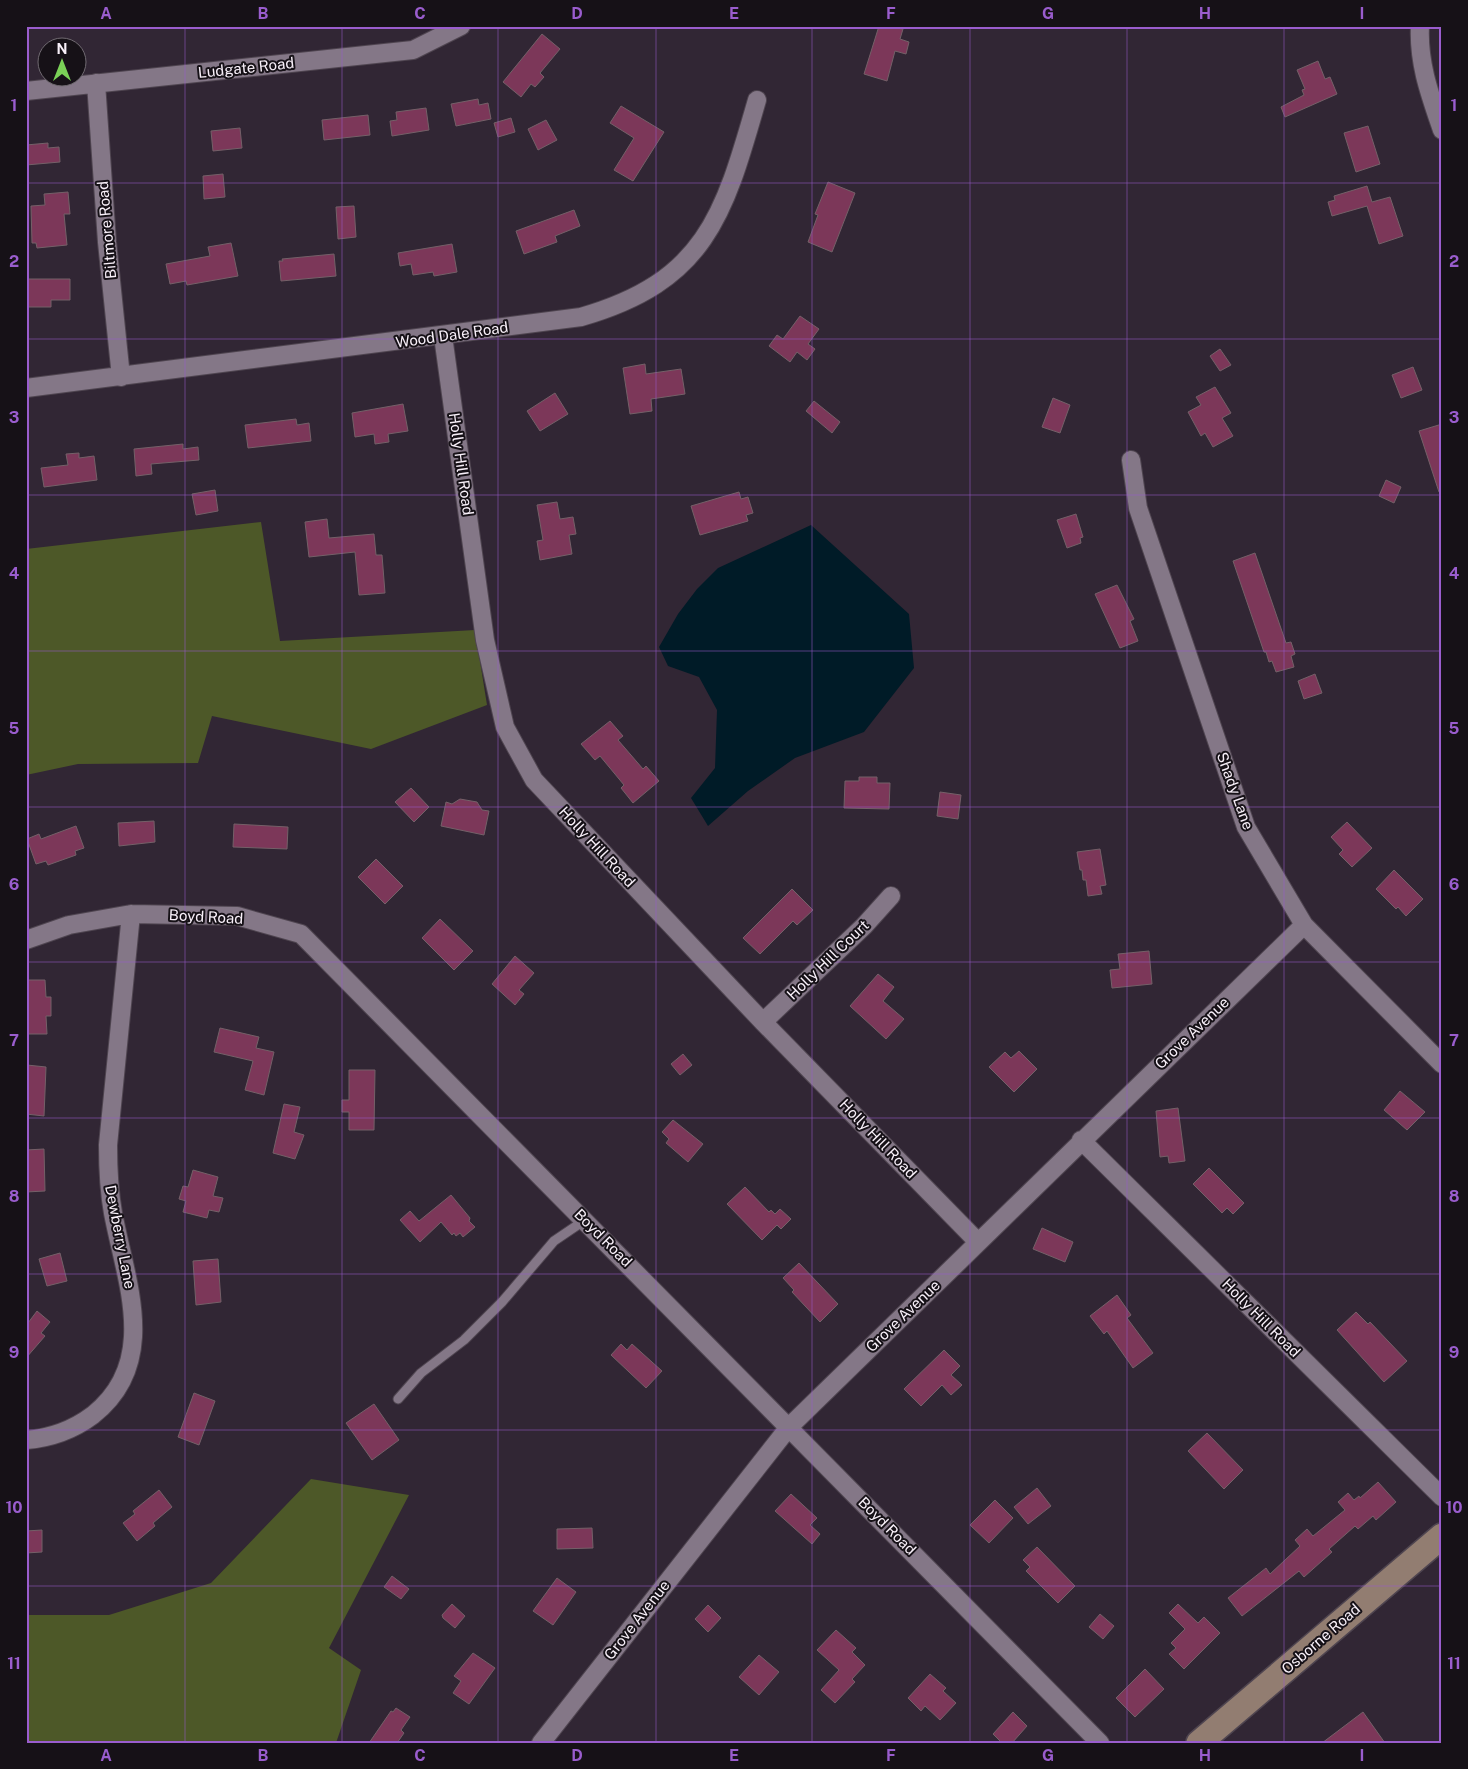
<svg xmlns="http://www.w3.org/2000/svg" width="1468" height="1769" font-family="'Public Sans',sans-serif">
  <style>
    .green { fill: #4d5828 }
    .water { fill: #001b27 }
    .building { fill: #7c3759; stroke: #746068 }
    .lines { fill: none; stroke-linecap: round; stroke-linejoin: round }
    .lane-casing { stroke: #4f4550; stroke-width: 11 }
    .street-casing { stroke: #4f4550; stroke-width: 20 }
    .secondary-casing { stroke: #4f4550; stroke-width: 28 }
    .lane { stroke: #847787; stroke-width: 9 }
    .street { stroke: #847787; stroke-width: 18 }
    .secondary { stroke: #927d71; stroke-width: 25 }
    .grid { fill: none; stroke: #9a5dce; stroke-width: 1; stroke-opacity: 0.55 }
    .labels { text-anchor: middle; stroke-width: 4; stroke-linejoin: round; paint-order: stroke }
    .street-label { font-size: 15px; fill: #f8f0f9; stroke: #161117 }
    .neatline { fill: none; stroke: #9a5dce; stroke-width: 2 }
    .grid-label { font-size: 16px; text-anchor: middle; font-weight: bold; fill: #9a5dce }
  </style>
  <rect width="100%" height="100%" fill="#312634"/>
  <path class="green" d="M261,522L280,641L475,630L487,705L371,749L212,716L198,763L78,764L26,775V549Z
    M311,1479L409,1495L329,1648L361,1670L336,1743H26V1615H109L211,1583Z"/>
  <path class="water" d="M811,525L909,614L914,668L864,732L795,758L748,791L708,826L691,798L715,768L717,710L699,677L668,666L659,647L678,614L697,589L718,568Z"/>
  <path class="building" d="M879,26L903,29L900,39L909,42L906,54L895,51L887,81L864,74Z
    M542,34L560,49L540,73L544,77L535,87L531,84L521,97L503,82Z
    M1318,61L1325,79L1330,77L1337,94L1285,117L1281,107L1304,95L1302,90L1305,89L1297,70Z
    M478,99L479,105L488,103L491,119L456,126L451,104Z
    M621,106L664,132L633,181L614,170L634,138L610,123Z
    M426,108L429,130L392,136L390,121L397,120L396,112Z
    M368,115L370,135L324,140L322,120Z
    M511,118L515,132L498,137L494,123Z
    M546,120L557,140L538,150L528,129Z
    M1368,126L1380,164L1356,172L1344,133Z
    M240,128L242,148L213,151L211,131Z
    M48,143V148L59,147L60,162L26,165V145Z
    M223,174L225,197L204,199L203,176Z
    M828,182L855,193L832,252L808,242L818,215L815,214Z
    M1367,186L1372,202L1390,197L1403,236L1379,244L1367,206L1332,216L1328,202L1335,200L1334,196Z
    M68,192L70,214H64L67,245L37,248L36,243H32L31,206L45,205L44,194Z
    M354,206L356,237L338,239L336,207Z
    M574,210L580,226L555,236L557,242L524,254L516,231Z
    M231,243L238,276L187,285L186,281L170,284L166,264L210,256L208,247Z
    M452,244L457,272L434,276L433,272L413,275L411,264L400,266L398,253Z
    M334,254L336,276L281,281L279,261H283L282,259Z
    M26,279H70V300H51V307H26Z
    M800,316L819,329L808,344L815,349L807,360L797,352L790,362L769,346L777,335L783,339Z
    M1220,349L1231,365L1220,371L1210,356Z
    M645,364L646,374L681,369L685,394L651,399L652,411L630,414L623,368Z
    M1413,367L1422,390L1401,398L1392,375Z
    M1215,387L1231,413L1222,418L1233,436L1213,447L1205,433L1201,436L1188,412L1201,405L1196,397Z
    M555,393L568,414L540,431L527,411Z
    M1053,398L1070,405L1060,433L1042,427Z
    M814,401L840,422L832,433L806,411Z
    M403,404L408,431L388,434L389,442L375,444L374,434L355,437L352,413Z
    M296,419L297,425L309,423L311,441L248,448L245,425Z
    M1442,424V492H1439L1419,431Z
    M183,444V449L198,447L199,460L151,464L152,474L136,476L134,449Z
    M79,453V458L94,456L97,480L44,487L41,468L68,465L66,454Z
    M1386,480L1401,487L1394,503L1379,496Z
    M215,490L218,511L196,515L192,494Z
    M739,492L741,499L748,497L753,513L746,515L748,521L700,535L691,506Z
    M557,502L560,519L573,517L576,534L569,535L572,554L540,560L537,541L543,540L537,505Z
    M1076,514L1083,537L1080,538L1081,543L1067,548L1057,520Z
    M327,519L329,538L374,534L376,555H382L385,593L359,595L355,552L309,557L305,522Z
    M1255,553L1286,643L1291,642L1295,654L1291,656L1294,667L1276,672L1272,661L1269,662L1266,652H1264L1233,561Z
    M1117,585L1134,619L1130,621L1138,641L1120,648L1095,594Z
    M1315,674L1322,693L1304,699L1298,681Z
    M610,721L623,736L618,740L643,769L646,766L659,781L633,803L621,788L624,785L600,756L595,760L581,744Z
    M859,777H877V783H890L889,809L844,808L845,781H859Z
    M411,788L429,807L414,822L395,802Z
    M940,792L961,795L958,819L937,816Z
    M460,799L477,802L482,810L489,811L484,835L441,826L446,802L452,804Z
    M154,821L155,842L119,846L118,823Z
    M1347,822L1372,848L1352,867L1339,854L1343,850L1331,837Z
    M234,824L288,827L287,849L233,847Z
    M76,826L84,848L75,851L76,855L48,865L46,861L36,864L27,839L39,834L41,839Z
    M1100,849L1106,885L1100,886L1102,894L1088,896L1086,880H1083L1082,870H1080L1077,852Z
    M376,859L403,886L385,904L358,877Z
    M1394,870L1423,899L1406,916L1398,907L1396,909L1376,889Z
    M792,889L813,910L797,925L793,921L760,954L743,938Z
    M440,919L473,951L454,970L422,938Z
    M1149,951L1152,984L1112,988L1110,970L1120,969L1118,954Z
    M515,956L534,973L519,990L524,994L515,1005L492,984Z
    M878,974L894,987L883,1001L904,1019L886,1039L850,1006Z
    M26,980H45L46,997H51V1016H46L47,1034H26Z
    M220,1028L259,1037L256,1048L274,1052L264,1095L245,1090L253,1061L214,1052Z
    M1019,1051L1037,1069L1014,1092L989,1067L1005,1052L1011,1058Z
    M683,1054L692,1065L680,1075L671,1064Z
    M27,1065L46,1067L44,1116L26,1114Z
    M349,1070H375L374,1130H349V1112H342V1100H349Z
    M1400,1091L1425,1112L1407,1130L1384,1110Z
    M284,1104L300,1107L294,1132L304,1135L295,1159L273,1153Z
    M1178,1108L1185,1161L1169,1163L1168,1156L1160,1157L1156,1111Z
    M673,1120L703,1144L688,1162L666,1143L669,1139L662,1132Z
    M44,1149L45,1191L26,1192V1150Z
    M1209,1168L1244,1203L1233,1214L1227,1208L1222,1213L1193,1184Z
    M193,1170L218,1177L213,1196L223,1198L219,1212L209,1210L207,1218L183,1212L186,1201L179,1199L183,1186L188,1187Z
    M745,1187L769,1212L771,1210L775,1214L780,1209L791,1219L781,1229L777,1225L762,1240L727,1204Z
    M451,1195L470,1218L469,1221L475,1227L463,1237L460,1233L456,1236L454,1233L452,1235L441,1222L420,1242L400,1220L410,1211L419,1221Z
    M1042,1228L1073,1242L1065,1262L1033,1249Z
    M60,1253L67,1281L47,1286L39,1259Z
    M218,1259L221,1302L196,1305L193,1261Z
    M799,1263L838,1304L820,1322L792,1292L794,1290L783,1278Z
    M1117,1295L1131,1315L1127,1318L1153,1353L1133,1368L1107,1331L1104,1334L1090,1316Z
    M37,1311L50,1322L41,1333L45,1336L26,1358V1322L28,1323Z
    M1356,1312L1368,1324L1370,1322L1407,1361L1384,1382L1337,1330Z
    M621,1344L627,1350L632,1344L662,1371L646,1388L611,1355Z
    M944,1350L960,1366L951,1375L962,1385L951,1395L942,1385L921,1406L904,1389Z
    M194,1393L215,1401L199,1445L178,1437Z
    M374,1404L399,1440L372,1460L346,1423Z
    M1207,1433L1243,1470L1224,1489L1188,1451Z
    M1378,1482L1396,1502L1376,1520L1373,1516L1358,1529L1355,1526L1329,1549L1332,1552L1304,1577L1299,1571L1242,1616L1228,1598L1266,1568L1270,1574L1300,1546L1295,1540L1307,1529L1313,1536L1345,1510L1338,1502L1348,1493L1354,1500L1359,1496L1360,1498Z
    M1037,1488L1051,1506L1028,1524L1014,1507Z
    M159,1490L172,1507L153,1523L155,1526L137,1541L123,1523L135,1514L133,1511Z
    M791,1494L817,1518L810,1525L820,1534L812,1544L775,1511Z
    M995,1500L1013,1518L989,1543L970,1525Z
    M592,1528L593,1548L557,1549V1529Z
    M42,1530V1552L26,1553V1531Z
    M1037,1547L1075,1586L1058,1603L1026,1571L1030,1567L1023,1560Z
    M392,1576L409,1589L401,1599L384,1587Z
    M557,1578L576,1592L553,1625L533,1611Z
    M452,1604L465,1616L455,1628L443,1618L442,1615Z
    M1178,1604L1198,1623L1204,1617L1220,1633L1184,1669L1169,1654L1176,1648L1171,1643L1185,1629L1169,1613Z
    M708,1605L721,1618L708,1632L695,1619Z
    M1100,1614L1114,1626L1103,1639L1089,1627Z
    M836,1630L856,1648L852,1652L865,1665L852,1679L855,1682L835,1703L821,1690L839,1670L817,1650Z
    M473,1653L495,1668L469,1704L453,1693L461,1681L454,1676Z
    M759,1655L779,1672L759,1695L739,1677Z
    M1145,1669L1164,1689L1135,1717L1116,1698Z
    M930,1674L946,1688L943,1691L956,1703L940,1720L925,1706L921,1711L908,1698Z
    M396,1708L410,1717L401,1730L404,1733L397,1743H369L391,1711L393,1712Z
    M1013,1712L1027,1726L1012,1743H1002L993,1734Z
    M1363,1712L1385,1743H1322Z"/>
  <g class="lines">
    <defs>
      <path id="lane" d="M398,1399L421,1373L464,1340L502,1302L554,1241L585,1220"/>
      <path id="street" d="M1420,26C1418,63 1430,95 1442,130
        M96,83L107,242L121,377
        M26,91L413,50L461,26
        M443,336L485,640L505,727L534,780L763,1022L978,1242
        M26,388L581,317C706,281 724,215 757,100
        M1131,460L1138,508L1246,827L1304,925L1442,1064
        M26,940L69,925L131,914L237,916L301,934L1100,1743
        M763,1022L864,926L891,896
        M1081,1140L1442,1497
        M26,1440C51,1438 73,1430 93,1415C160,1362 126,1282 113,1213C109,1191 108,1168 108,1145L131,914
        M541,1743L789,1427L1304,925"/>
      <path id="secondary" d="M1199,1743L1442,1536"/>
    </defs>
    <use href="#lane" class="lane-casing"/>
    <use href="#street" class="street-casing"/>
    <use href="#secondary" class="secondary-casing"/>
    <use href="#lane" class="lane"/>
    <use href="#street" class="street"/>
    <use href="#secondary" class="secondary"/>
  </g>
  <path class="grid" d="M185,26V1743M342,26V1743M498,26V1743M656,26V1743M812,26V1743M970,26V1743M1127,26V1743M1284,26V1743M26,183H1442M26,339H1442M26,495H1442M26,651H1442M26,807H1442M26,962H1442M26,1118H1442M26,1274H1442M26,1430H1442M26,1586H1442"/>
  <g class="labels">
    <g class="street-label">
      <text transform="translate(246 68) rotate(-6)" y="5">Ludgate Road</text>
      <text transform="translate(107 230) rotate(-95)" y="5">Biltmore Road</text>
      <text transform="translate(452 335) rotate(-8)" y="5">Wood Dale Road</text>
      <text transform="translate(461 464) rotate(82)" y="5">Holly Hill Road</text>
      <text transform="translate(1235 791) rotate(70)" y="5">Shady Lane</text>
      <text transform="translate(597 847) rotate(47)" y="5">Holly Hill Road</text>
      <text transform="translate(206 917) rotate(3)" y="5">Boyd Road</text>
      <text transform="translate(828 960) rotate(-44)" y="5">Holly Hill Court</text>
      <text transform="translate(1192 1033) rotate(-44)" y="5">Grove Avenue</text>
      <text transform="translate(878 1139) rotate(46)" y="5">Holly Hill Road</text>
      <text transform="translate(120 1237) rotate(79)" y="5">Dewberry Lane</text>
      <text transform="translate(603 1238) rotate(45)" y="5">Boyd Road</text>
      <text transform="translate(903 1316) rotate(-44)" y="5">Grove Avenue</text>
      <text transform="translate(1261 1318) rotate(45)" y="5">Holly Hill Road</text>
      <text transform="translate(887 1526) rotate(45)" y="5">Boyd Road</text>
      <text transform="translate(637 1620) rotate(-52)" y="5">Grove Avenue</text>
      <text transform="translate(1321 1639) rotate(-41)" y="5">Osborne Road</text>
    </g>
  </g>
  <rect width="1468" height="1769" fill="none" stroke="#161117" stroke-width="55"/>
  <g transform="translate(62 62)"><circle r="24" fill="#161117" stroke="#706a71"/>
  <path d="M0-4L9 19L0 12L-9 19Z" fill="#7ad157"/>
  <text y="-8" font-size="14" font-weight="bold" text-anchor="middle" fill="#f8f0f9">N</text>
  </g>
  <rect x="28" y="28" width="1412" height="1714" class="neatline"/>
  <g class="grid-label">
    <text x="106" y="19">A</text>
    <text x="263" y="19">B</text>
    <text x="420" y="19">C</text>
    <text x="577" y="19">D</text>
    <text x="734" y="19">E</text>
    <text x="891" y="19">F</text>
    <text x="1048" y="19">G</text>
    <text x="1205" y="19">H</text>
    <text x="1362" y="19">I</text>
    <text x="14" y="111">1</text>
    <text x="1454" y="111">1</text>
    <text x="14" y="267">2</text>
    <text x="1454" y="267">2</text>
    <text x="14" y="423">3</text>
    <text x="1454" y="423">3</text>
    <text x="14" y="579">4</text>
    <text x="1454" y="579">4</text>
    <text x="14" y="734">5</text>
    <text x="1454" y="734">5</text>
    <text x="14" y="890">6</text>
    <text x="1454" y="890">6</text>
    <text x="14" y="1046">7</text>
    <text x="1454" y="1046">7</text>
    <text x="14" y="1202">8</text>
    <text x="1454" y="1202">8</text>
    <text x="14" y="1358">9</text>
    <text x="1454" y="1358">9</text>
    <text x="14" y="1513">10</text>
    <text x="1454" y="1513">10</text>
    <text x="14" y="1669">11</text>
    <text x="1454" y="1669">11</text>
    <text x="106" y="1761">A</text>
    <text x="263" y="1761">B</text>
    <text x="420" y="1761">C</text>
    <text x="577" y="1761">D</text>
    <text x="734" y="1761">E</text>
    <text x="891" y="1761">F</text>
    <text x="1048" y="1761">G</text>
    <text x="1205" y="1761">H</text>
    <text x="1362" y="1761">I</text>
  </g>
</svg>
